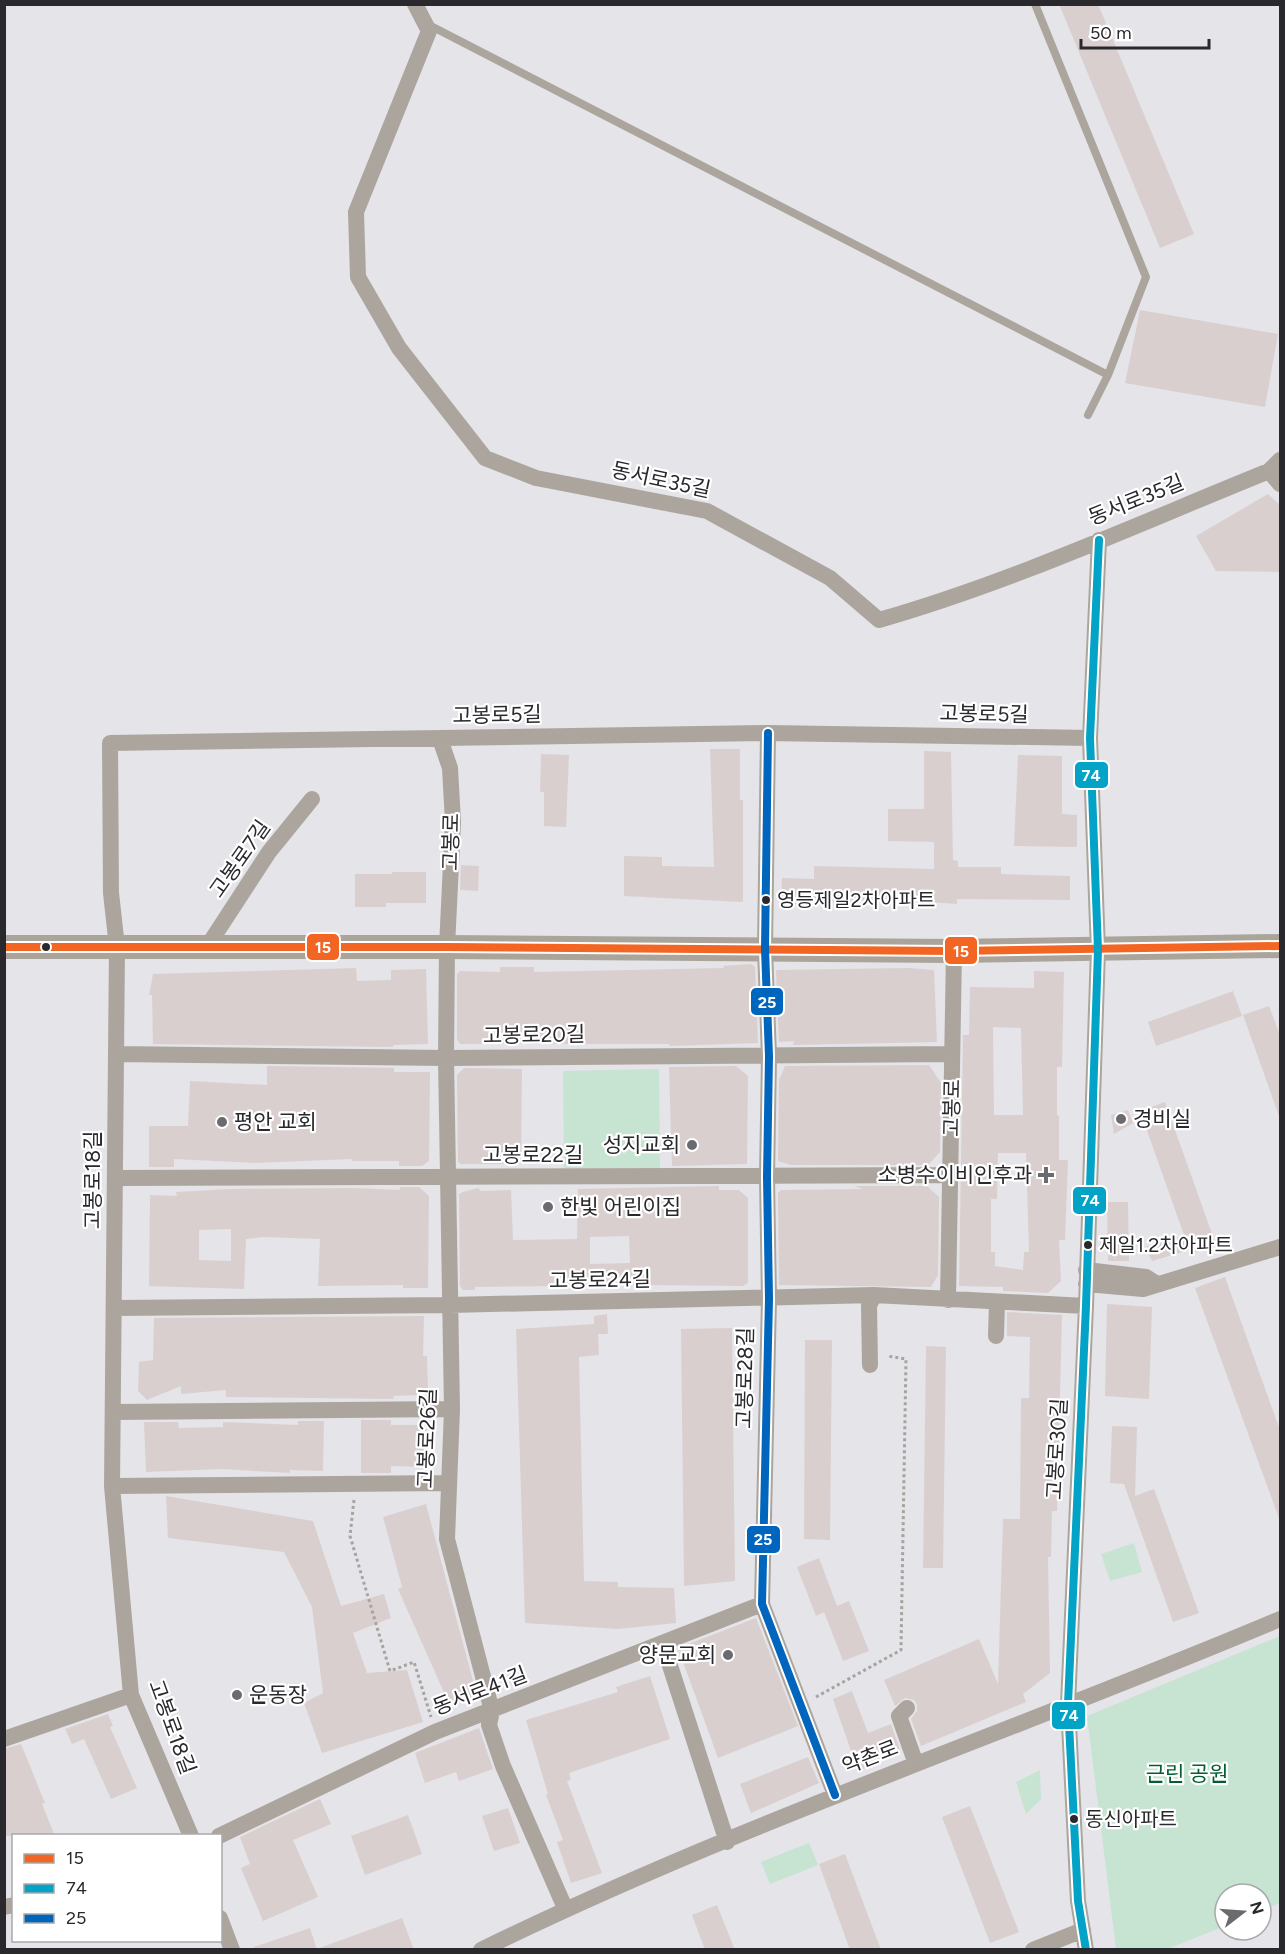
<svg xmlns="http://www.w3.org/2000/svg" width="1285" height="1954" font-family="Figtree,'Noto Sans KR',sans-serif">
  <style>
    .green { fill: #c7e4d2 }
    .building { fill: #dacfcf; fill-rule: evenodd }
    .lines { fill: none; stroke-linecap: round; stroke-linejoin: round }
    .path { stroke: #a8a39f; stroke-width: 3; stroke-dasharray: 3 3; stroke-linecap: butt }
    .lane { stroke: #aca59d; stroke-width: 8 }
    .street { stroke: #aca59d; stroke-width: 16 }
    .secondary { stroke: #aaa49b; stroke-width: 24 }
    .bus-1-casing { stroke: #fff; stroke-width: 12 }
    .bus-2-casing { stroke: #fff; stroke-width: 12 }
    .bus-3-casing { stroke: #fff; stroke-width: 12 }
    .bus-1 { stroke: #f26522; stroke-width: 8 }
    .bus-2 { stroke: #02a3c6; stroke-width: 8 }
    .bus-3 { stroke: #0065bd; stroke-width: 8 }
    .bus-dot { fill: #29292d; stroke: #fff; stroke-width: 2 }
    .poi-dot { fill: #6a6a6f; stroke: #fff; stroke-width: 2 }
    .labels { text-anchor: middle; stroke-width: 4.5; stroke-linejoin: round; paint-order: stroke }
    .bus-label { font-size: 20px; fill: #29292d; stroke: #fff; text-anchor: start }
    .street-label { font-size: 21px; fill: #29292d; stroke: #fff }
    .poi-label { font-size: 21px; fill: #29292d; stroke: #fff; text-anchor: start }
    .park-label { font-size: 21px; fill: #025e31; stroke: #fff }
    .line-badge { stroke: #fff; stroke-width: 2 }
    .badge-label { font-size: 16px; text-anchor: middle; font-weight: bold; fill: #fff }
  </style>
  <rect width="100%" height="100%" fill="#e4e4e9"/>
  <path class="green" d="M659,1069L660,1168H564L563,1071Z
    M1134,1543L1142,1572L1110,1581L1101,1554Z
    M1280,1636V1903L1261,1911V1894H1225V1926L1167,1949H1116L1087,1716Z
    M1040,1770L1041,1799L1026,1814L1016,1782Z
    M809,1843L818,1865L770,1884L761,1862Z"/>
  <path class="building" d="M1059,4H1098L1194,234L1160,248Z
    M1140,310L1278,334L1265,407L1125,383Z
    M1268,494L1281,506V572L1216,571L1196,536Z
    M710,749H740V800H743V902L624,896V856L662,857V866L714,867Z
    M924,751L951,752L953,860L958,861V867H1001V874L1070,876V900L957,899V904L886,899L781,905L782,878L814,879V866L934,869V842L888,841V809H924Z
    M541,754L569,755L566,827L544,826V792H540Z
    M1018,755L1062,756V814L1077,815V847L1014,846Z
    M461,865L479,866L478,891L460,890Z
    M392,872H426V903H386V907H355V874H392Z
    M751,964L755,967L758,1043L669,1046V1044H460L457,1039V974L460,971L500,972V967H534V972L724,968L723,966Z
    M356,968L357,981L391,980V970L426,969L428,1044L393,1045V1047L153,1044L152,995H149L153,974Z
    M908,968L934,970L937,1042L793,1045L794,1041L779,1042L776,970Z
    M1034,971L1064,972L1062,1067H1057V1115L1059,1116V1160H1068L1065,1240H1059L1061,1281L1048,1293L1003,1291V1287L959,1286L963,1035H969L970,987L1034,988ZM993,1027L1021,1028L1023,1115H994ZM998,1153H1026L1029,1252H1024L1023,1270L995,1266V1252H991V1199H997Z
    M1233,991L1242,1016L1156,1046L1148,1022Z
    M1269,1006L1281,1038L1279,1116L1243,1015Z
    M929,1065L941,1083L940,1152L928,1165H790L778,1161L779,1080L785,1066Z
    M267,1066L394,1068V1072H430L429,1161L422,1166H399V1161H352V1159L255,1163L174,1159V1167H149V1126H188L190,1081L267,1085Z
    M736,1066L748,1076L747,1164L672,1166L669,1067Z
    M464,1068L522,1069L521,1164H461L458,1162L457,1075Z
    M1165,1102L1216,1245L1191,1254L1189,1250L1152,1261L1145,1247L1184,1235L1140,1111Z
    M1128,1110L1133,1123L1114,1134L1111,1115Z
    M719,1186V1190H739L748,1198V1283L743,1286L643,1285L475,1287V1290H463L460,1286L459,1194L463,1192L478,1188L481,1191L511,1190L513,1240L577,1239L578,1189ZM629,1236L630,1263L590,1264V1237Z
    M854,1186H927L939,1197L938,1275L931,1287L779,1285L778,1193L781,1190L863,1189Z
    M400,1187H419L429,1196L428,1288H403V1285L318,1286L320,1239L264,1237L246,1239L244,1289L149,1286L150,1195L177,1196L176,1192L231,1189L351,1188L400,1190ZM231,1229V1261L199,1260V1230Z
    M1107,1202H1128L1129,1261H1108Z
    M1225,1277L1281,1433V1524L1195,1288Z
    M1107,1304L1152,1307L1149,1399L1105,1396Z
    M1007,1312L1062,1315L1057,1511H1052L1051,1557H1048L1050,1673L1023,1694L1026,1702L921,1746L911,1719L917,1711V1705L914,1700L905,1698L895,1706L884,1680L979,1639L998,1684L1003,1519H1020L1021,1398H1029L1030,1337L1007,1336Z
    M607,1314L608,1334H598L599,1355L579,1357L584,1581L618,1582V1587L674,1588L676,1623L618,1629L525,1623L516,1329L594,1324V1316Z
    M424,1316L423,1356H427L428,1390L420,1395L393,1396L394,1399L226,1397V1390L181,1394V1386L147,1400L138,1391L139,1362L153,1360L154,1318Z
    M732,1328L735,1581L684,1586L681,1329Z
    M805,1340H832L830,1540L804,1539Z
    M926,1346L946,1347L943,1568H923Z
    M361,1420H391V1425H422L427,1430L426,1467L391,1466V1473H361Z
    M298,1421H324L323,1471L290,1470V1473L222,1469L146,1472L144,1422H178L179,1428L223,1427V1422L298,1425Z
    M1112,1426L1137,1427L1135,1496L1154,1489L1199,1613L1173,1622L1124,1484L1110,1483Z
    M166,1496L313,1521L341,1606L384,1594L391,1618L353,1633L367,1673L407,1670L423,1722L322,1753L304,1703L323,1693L312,1607L284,1552L168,1538Z
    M426,1504L477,1696L450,1706L398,1589L402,1587L383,1517Z
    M819,1558L837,1606L849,1601L869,1651L843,1661L824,1612L816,1616L797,1567Z
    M756,1618L798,1726L718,1758L678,1648Z
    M650,1676L670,1739L569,1773L571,1780L567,1781L602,1873L571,1883L557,1842L563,1840L546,1795L548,1794L526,1720L618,1692L616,1687Z
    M852,1691L868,1733L891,1724L901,1753L858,1771L833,1699Z
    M108,1714L113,1726L110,1727L137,1788L111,1799L84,1739L72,1744L65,1729Z
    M479,1728L493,1769L459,1781L456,1772L425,1783L415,1753Z
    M21,1744L45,1803L42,1804L55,1836H4V1749Z
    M808,1757L819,1783L751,1813L740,1784Z
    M320,1799L331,1824L293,1840L318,1897L263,1921L241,1868L250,1864L240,1837Z
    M970,1806L1019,1932L990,1943L942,1817Z
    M508,1808L520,1843L494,1851L482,1816Z
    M408,1815L422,1854L365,1875L351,1836Z
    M845,1854L881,1950H850L819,1864Z
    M717,1905L735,1950H705L692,1915Z
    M402,1918L414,1950H322V1947Z
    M310,1928L317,1950H254V1947Z"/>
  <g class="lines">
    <path class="path" d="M354,1500L350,1536L390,1671L414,1662L431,1717
      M816,1697L901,1650L906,1359L887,1356"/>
    <path class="lane" d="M429,25L1108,375L1146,277L1035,4
      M1088,415L1108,375"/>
    <path class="street" d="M415,4L429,31L356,212L358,277L399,348L485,458L536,478L707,511L830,578L879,620C1012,582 1140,523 1269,471L1280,460
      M1269,471L1280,484
      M768,733L765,949L769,1056L767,1177L769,1299L762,1604L835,1795
      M440,739L450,768L453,822L447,947L446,1058L452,1409L447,1539L492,1711L489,1725L503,1766L565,1908
      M207,947L269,852L312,799
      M116,1054L446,1058L952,1054
      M116,1178L951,1175
      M1086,1270L1146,1277L1157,1284
      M1086,1284L1143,1289L1280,1247
      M948,1300L954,951
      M115,1308L450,1305L874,1295L1086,1306
      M996,1336L997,1303
      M870,1365L869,1306L874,1295
      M114,1412L452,1409
      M112,1486L448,1483
      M663,1644L727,1842
      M907,1708L899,1716L916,1764
      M4,1739L131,1695
      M191,1836L131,1695L112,1486L117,947L111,893L110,743L768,733L1090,738
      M219,1836L435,1732L762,1604
      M4,1907L14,1905
      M220,1918L232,1950
      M481,1950C740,1823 1015,1731 1280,1619
      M1033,1950L1083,1930
      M1086,1950L1078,1901L1068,1704L1086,1306L1098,950L1090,738L1099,540"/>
    <path class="secondary" d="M4,947H447L954,951L1280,946"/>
    <defs>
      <path id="bus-1" d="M4,947H447L954,951L1280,946"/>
      <path id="bus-2" d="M1086,1950L1078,1901L1068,1704L1086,1306L1098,950L1090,738L1099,540"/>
      <path id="bus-3" d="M768,733L765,949L769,1056L767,1177L769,1299L762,1604L835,1795"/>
    </defs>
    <use href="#bus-1" class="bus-1-casing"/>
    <use href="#bus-2" class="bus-2-casing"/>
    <use href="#bus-3" class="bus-3-casing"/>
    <use href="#bus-1" class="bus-1"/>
    <use href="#bus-2" class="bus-2"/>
    <use href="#bus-3" class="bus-3"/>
  </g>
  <g class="bus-dot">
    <circle cx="766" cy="900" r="5"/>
    <circle cx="46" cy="947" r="5"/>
    <circle cx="1088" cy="1245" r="5"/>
    <circle cx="1074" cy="1819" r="5"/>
  </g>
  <g class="poi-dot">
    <circle cx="1121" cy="1119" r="6"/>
    <circle cx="222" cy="1122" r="6"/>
    <circle cx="692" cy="1145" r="6"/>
    <path d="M1043 1166h6v6h6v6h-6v6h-6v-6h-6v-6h6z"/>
    <circle cx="548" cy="1207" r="6"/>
    <circle cx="728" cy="1655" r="6"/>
    <circle cx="237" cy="1695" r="6"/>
  </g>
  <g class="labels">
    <g class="bus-label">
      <text x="777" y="907">영등제일2차아파트</text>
      <text x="1099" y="1252">제일1.2차아파트</text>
      <text x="1085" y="1826">동신아파트</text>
    </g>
    <g class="street-label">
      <text transform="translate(661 480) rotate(12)" y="7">동서로35길</text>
      <text transform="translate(1136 500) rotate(-22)" y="7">동서로35길</text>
      <text transform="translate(984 714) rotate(1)" y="7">고봉로5길</text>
      <text transform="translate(497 715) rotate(-1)" y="7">고봉로5길</text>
      <text transform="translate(451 842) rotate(-89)" y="7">고봉로</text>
      <text transform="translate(240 859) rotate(-55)" y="7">고봉로7길</text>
      <text transform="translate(534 1035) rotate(-1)" y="7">고봉로20길</text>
      <text transform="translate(952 1108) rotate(-89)" y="7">고봉로</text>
      <text x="533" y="1162">고봉로22길</text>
      <text transform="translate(93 1180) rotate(-90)" y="7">고봉로18길</text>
      <text transform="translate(600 1280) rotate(-1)" y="7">고봉로24길</text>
      <text transform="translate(745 1378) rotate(-89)" y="7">고봉로28길</text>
      <text transform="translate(427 1438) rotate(-88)" y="7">고봉로26길</text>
      <text transform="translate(1057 1449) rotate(-87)" y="7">고봉로30길</text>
      <text transform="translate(480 1691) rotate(-21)" y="7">동서로41길</text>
      <text transform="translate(172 1727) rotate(70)" y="7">고봉로18길</text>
      <text transform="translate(870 1757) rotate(-21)" y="7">약촌로</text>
    </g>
    <g class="poi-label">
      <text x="1133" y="1126">경비실</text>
      <text x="234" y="1129">평안 교회</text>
      <text x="680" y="1152" text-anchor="end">성지교회</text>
      <text x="1032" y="1182" text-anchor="end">소병수이비인후과</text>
      <text x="560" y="1214">한빛 어린이집</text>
      <text x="716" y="1662" text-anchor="end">양문교회</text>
      <text x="249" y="1702">운동장</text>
    </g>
    <g class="park-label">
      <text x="1187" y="1781">근린 공원</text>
    </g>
  </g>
  <g class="line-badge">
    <rect x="1074" y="761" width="35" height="28" rx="6" fill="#02a3c6"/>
    <rect x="306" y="933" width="34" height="28" rx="6" fill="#f26522"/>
    <rect x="944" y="936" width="34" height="29" rx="6" fill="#f26522"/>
    <rect x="750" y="987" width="34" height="29" rx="6" fill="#0065bd"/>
    <rect x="1072" y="1186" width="35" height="29" rx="6" fill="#02a3c6"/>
    <rect x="746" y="1525" width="35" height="29" rx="6" fill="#0065bd"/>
    <rect x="1051" y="1701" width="35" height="29" rx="6" fill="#02a3c6"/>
  </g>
  <g class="badge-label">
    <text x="1091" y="781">74</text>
    <text x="323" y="953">15</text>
    <text x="961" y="957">15</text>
    <text x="767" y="1008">25</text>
    <text x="1090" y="1206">74</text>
    <text x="763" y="1545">25</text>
    <text x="1069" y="1721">74</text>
  </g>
  <rect width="1285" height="1954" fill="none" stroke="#29292d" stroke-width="12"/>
  <rect x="12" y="1834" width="210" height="108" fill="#ffffff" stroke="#a9a9ab" stroke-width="1.5"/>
  <rect x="24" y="1854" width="30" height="9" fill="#f26522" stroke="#a9a9ab" stroke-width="1.5"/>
  <text x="66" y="1864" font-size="18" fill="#29292d">15</text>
  <rect x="24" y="1884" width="30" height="9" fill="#02a3c6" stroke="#a9a9ab" stroke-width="1.5"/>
  <text x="66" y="1894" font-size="18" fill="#29292d">74</text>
  <rect x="24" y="1914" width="30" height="9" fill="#0065bd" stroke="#a9a9ab" stroke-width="1.5"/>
  <text x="66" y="1924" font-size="18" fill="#29292d">25</text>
  <g transform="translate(1243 1912) rotate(73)"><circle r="28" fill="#ffffff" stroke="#a9a9ab" stroke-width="1.5"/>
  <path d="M0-4.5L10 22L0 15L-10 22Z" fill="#6a6a6f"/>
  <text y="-9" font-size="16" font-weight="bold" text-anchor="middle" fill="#29292d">N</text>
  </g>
  <path d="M1081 39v9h128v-9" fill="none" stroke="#29292d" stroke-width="3"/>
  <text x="1090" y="39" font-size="18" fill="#29292d" stroke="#ffffff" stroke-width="4.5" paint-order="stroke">50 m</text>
</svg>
